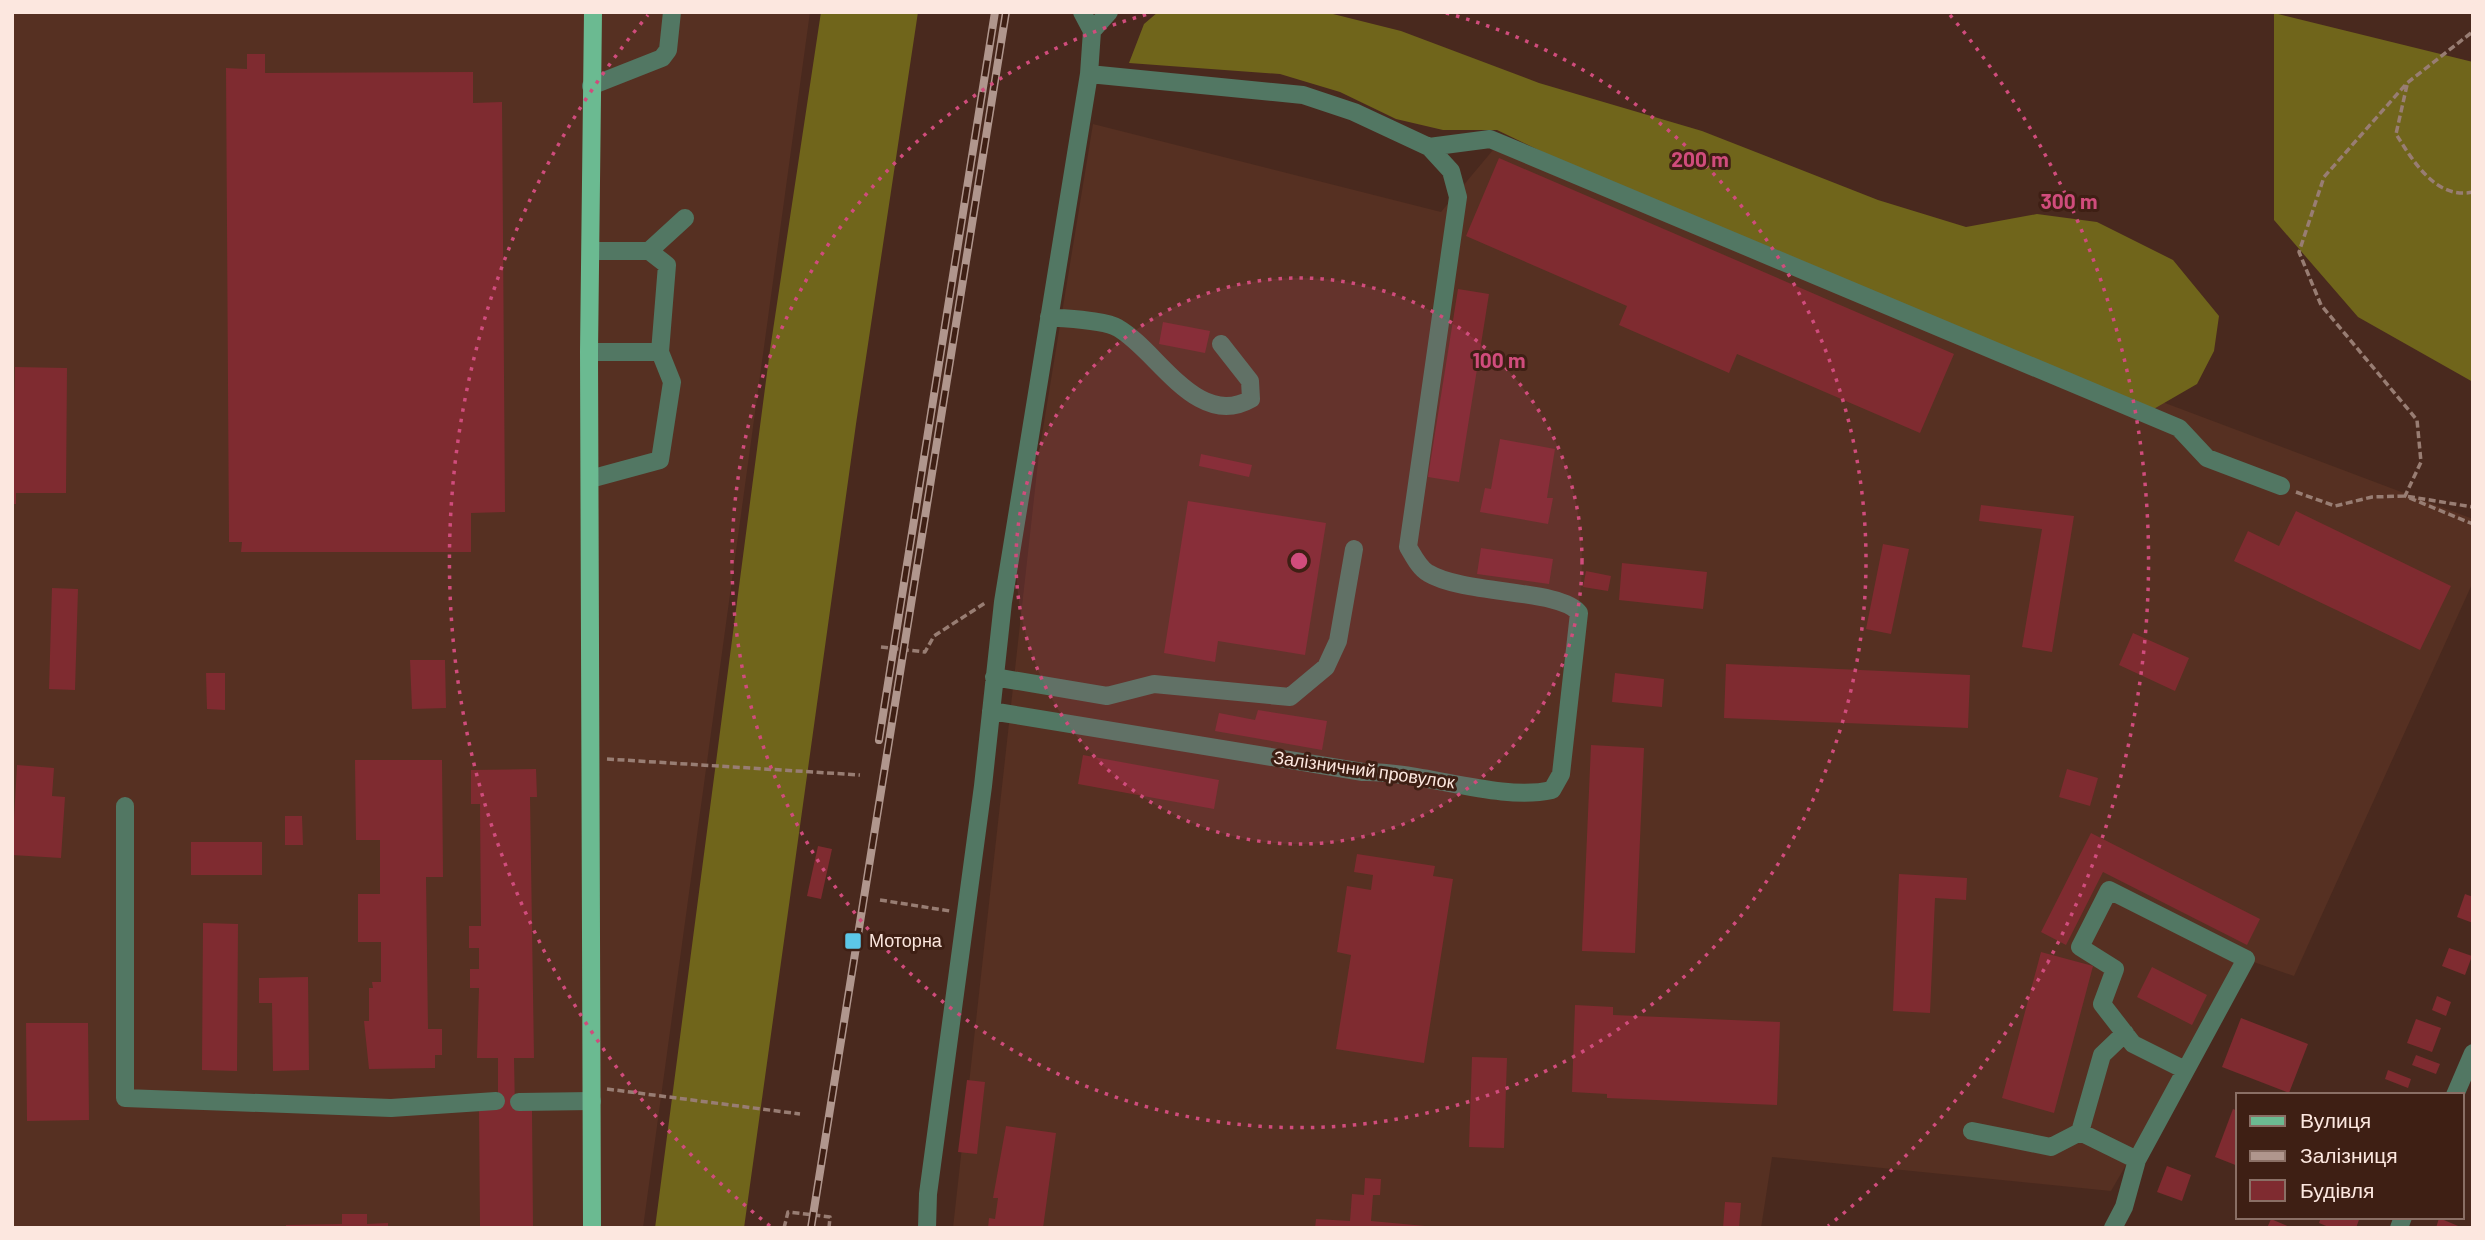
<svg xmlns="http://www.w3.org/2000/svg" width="2485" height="1240" font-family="Barlow,sans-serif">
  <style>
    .built { fill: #563022 }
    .forest { fill: #70651b }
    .building { fill: #7f2b30 }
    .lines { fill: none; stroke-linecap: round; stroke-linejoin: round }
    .path { stroke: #987d73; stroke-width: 3.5; stroke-dasharray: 7 3.5; stroke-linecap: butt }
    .minor { stroke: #527763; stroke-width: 18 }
    .major { stroke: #6bba91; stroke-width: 18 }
    .rail-casing { stroke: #b0968d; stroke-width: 8 }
    .rail { stroke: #3e1f14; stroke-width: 5; stroke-dasharray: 16; stroke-linecap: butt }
    .ring { fill: none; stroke: #d04c7c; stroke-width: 3.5; stroke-dasharray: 3.5 7 }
    .poi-dot { fill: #5cc7e7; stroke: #3e1f14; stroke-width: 2.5 }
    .labels { text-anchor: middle; stroke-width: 6; stroke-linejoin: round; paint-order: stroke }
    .street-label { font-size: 18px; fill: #fce7df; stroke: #3e1f14 }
    .poi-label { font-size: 18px; fill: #fce7df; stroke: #3e1f14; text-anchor: start }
    .centre { fill: #d04c7c; stroke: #3e1f14; stroke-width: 3.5 }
    .ring-label { font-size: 21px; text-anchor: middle; font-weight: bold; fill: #d04c7c; stroke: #3e1f14; stroke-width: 6; stroke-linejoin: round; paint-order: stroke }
  </style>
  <rect width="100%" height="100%" fill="#49291e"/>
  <path class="built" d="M12,12H810L643,1228H12Z
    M1093,124L1441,212L1493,150L2473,519V582L2294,976L2245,959L2111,1191L1772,1157L1761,1228H953L1039,453Z"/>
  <path class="forest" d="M821,12H918L856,424L744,1228H655L770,350Z
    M1158,12H1325L1401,31L1539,83L1702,131L1878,200L1966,227L2037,214L2097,222L2173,260L2219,316L2214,351L2197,384L2152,410L1559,160L1497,130H1443L1396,119L1340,92L1280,74L1129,63L1144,24Z
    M2274,13L2473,62V382L2358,317L2274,220Z"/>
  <path class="building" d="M247,54H265V73L473,72V103L502,102L505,512L471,513V552H241L242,542H229L226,68L247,69Z
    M1499,158L1954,354L1920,433L1737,354L1729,373L1619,325L1627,306L1466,236Z
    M1458,289L1489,294L1459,482L1428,477Z
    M1163,322L1210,331L1205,353L1159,344Z
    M15,367L67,368L66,493H16V504H12Z
    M1500,439L1555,449L1547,498H1553L1548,524L1480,512L1485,488L1491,489Z
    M1201,454L1252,465L1249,477L1199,466Z
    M1188,501L1326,523L1305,655L1218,641L1215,662L1164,653Z
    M1981,505L2074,516L2052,652L2022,647L2042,529L1979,521Z
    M2296,511L2451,586L2420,650L2234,561L2248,531L2279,546Z
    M1883,544L1909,549L1891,634L1866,629Z
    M1481,548L1553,559L1549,584L1477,574Z
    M1622,563L1707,572L1703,609L1619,600Z
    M1586,571L1611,576L1608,591L1583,587Z
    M52,588L78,589L75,690L49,689Z
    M2133,633L2189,658L2175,691L2119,665Z
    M410,660H445L446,708L412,709Z
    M1726,664L1970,675L1968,728L1724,718Z
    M206,673H225V710L207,709Z
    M1615,673L1664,679L1662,707L1612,702Z
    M1258,710L1327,721L1322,750L1215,731L1219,713L1255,720Z
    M1591,745L1644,748L1635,953L1582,951Z
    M1083,755L1219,780L1214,809L1078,784Z
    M355,760H442L443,877H426L428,1029H442V1055H435V1068L369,1069L364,1021H369V988H373L372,982H381V942H358V894H380V840H356Z
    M17,765L54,768L52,796L65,797L61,858L12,855Z
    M536,769L537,797H530L534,1058H514L515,1110H532L533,1228H480L479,1108L498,1107V1058H477L479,988H470V969H479V948H469V926H481L480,804H471V770Z
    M2067,769L2098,778L2090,806L2059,797Z
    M285,816H302L303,845H285Z
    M2091,833L2260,919L2247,945L2103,872L2066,945L2041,932Z
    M191,842H262V875H191Z
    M818,846L832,849L821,899L807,896Z
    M1357,854L1435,866L1433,876L1453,879L1424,1063L1336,1049L1351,955L1337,952L1347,886L1371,890L1373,875L1354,872Z
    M1899,874L1967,878L1966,900L1935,898L1930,1013L1893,1011Z
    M2465,894L2473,897V923L2457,917Z
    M203,923L238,924L237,1071L202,1070Z
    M2449,948L2472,956L2465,975L2442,966Z
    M2041,952L2093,966L2054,1113L2002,1098Z
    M2152,967L2207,995L2192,1025L2137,997Z
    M308,977L309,1070L273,1071L272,1003H259V978Z
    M2437,996L2451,1002L2446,1016L2432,1010Z
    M1575,1005L1613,1007V1015L1780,1022L1777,1105L1607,1098V1094L1572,1092Z
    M2241,1018L2308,1044L2289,1093L2222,1067Z
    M2416,1019L2441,1028L2432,1052L2407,1043Z
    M26,1023H88L89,1120L27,1121Z
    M2416,1055L2440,1064L2436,1074L2412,1065Z
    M1472,1057L1507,1058L1504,1148L1469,1147Z
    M2388,1070L2411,1079L2408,1088L2385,1079Z
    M967,1080L985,1082L977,1154L958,1152Z
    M2233,1109L2238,1111V1166L2215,1157Z
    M1006,1126L1056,1133L1043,1228H988L989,1218L995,1219L998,1198H993Z
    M2167,1166L2191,1175L2182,1201L2157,1192Z
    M1365,1178L1381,1179L1380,1195H1373L1371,1221L1447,1228H1315L1316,1219L1350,1221L1352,1194L1364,1195Z
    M1725,1202L1741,1203L1739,1228H1723Z
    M342,1214H367V1224L388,1223V1228H286V1225L342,1224Z
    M2321,1217H2360L2356,1228H2331L2319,1223Z
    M2439,1218L2463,1228H2436Z
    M2271,1219L2292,1228H2267Z"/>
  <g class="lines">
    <path class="path" d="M2471,33L2407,83L2324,177L2299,252L2321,305L2417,420L2421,462L2405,496L2473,524
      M2407,85L2396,134C2413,161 2436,200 2473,192
      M2296,492L2335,506L2372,497L2405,496L2473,507
      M881,647L925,652L934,636L985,603
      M607,759L860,775
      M880,900L950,911
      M607,1089L800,1114
      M784,1228L788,1212L830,1217L829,1228"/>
    <path class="minor" d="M1092,31L1109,12
      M1089,74L1303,95L1354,112L1429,147L1490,139L2179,428L2207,458L2281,486
      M591,86L662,58L668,50L672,12
      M593,251H649L667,265L660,352
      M649,251L685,218
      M1049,317C1066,319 1105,320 1118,328C1158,351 1197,430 1251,399L1250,381L1221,344
      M589,352H660L672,382L660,460L590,479
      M994,677L1107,696L1154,684L1290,697L1326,667L1338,641L1354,549
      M991,711L1363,772C1423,771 1499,802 1552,790L1561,774L1579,613C1562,589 1464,595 1428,573C1419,568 1413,555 1408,547L1458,197L1451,171L1429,147
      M125,806V1098L391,1108L496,1101
      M2455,1095L2473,1053
      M519,1102L592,1101
      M1972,1131L2051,1147L2080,1132L2102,1055L2125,1033
      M2080,1132L2137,1160
      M927,1228L928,1194L983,786L1003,602L1089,74L1092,31L1082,12
      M2113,1228L2124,1207L2137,1160L2246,959L2109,890L2080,947L2115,969L2102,1004L2133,1044L2185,1070
      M2399,1228L2403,1217"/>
    <path class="major" d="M592,1228L589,352L593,12"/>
    <defs>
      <path id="rail" d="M879,740L995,12
        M811,1228L1006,12"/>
    </defs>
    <use href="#rail" class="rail-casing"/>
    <use href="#rail" class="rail"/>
  </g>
  <circle cx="1299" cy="561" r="283" fill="#d04c7c" fill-opacity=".12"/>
  <g class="ring">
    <circle cx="1299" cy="561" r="283"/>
    <path d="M1446 13A567 567 0 1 1 1152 13"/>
    <path d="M770 1226A850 850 0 0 1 648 15M1950 15A850 850 0 0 1 1828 1226"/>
  </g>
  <rect class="poi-dot" x="844" y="932" width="18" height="18" rx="3.5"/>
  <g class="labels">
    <g class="street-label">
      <text transform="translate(1364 770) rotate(8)" y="6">Залізничний провулок</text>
    </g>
    <g class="poi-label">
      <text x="869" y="947">Моторна</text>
    </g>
  </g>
  <circle cx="1299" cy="561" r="10" class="centre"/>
  <g class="ring-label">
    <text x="1700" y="167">200 m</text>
    <text x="2069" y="209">300 m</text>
    <text x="1499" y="368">100 m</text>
  </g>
  <rect width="2485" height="1240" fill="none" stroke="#fce7df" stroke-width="28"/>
  <rect x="2236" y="1093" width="228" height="126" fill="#3e1f14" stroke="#8a6f65" stroke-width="2"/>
  <rect x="2250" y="1116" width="35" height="10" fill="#6bba91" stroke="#8a6f65" stroke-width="2"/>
  <text x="2300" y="1128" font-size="21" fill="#fce7df">Вулиця</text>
  <rect x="2250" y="1151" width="35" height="10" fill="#b0968d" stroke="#8a6f65" stroke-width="2"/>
  <text x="2300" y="1163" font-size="21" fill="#fce7df">Залізниця</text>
  <rect x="2250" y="1180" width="35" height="21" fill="#7f2b30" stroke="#8a6f65" stroke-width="2"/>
  <text x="2300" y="1198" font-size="21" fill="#fce7df">Будівля</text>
</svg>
